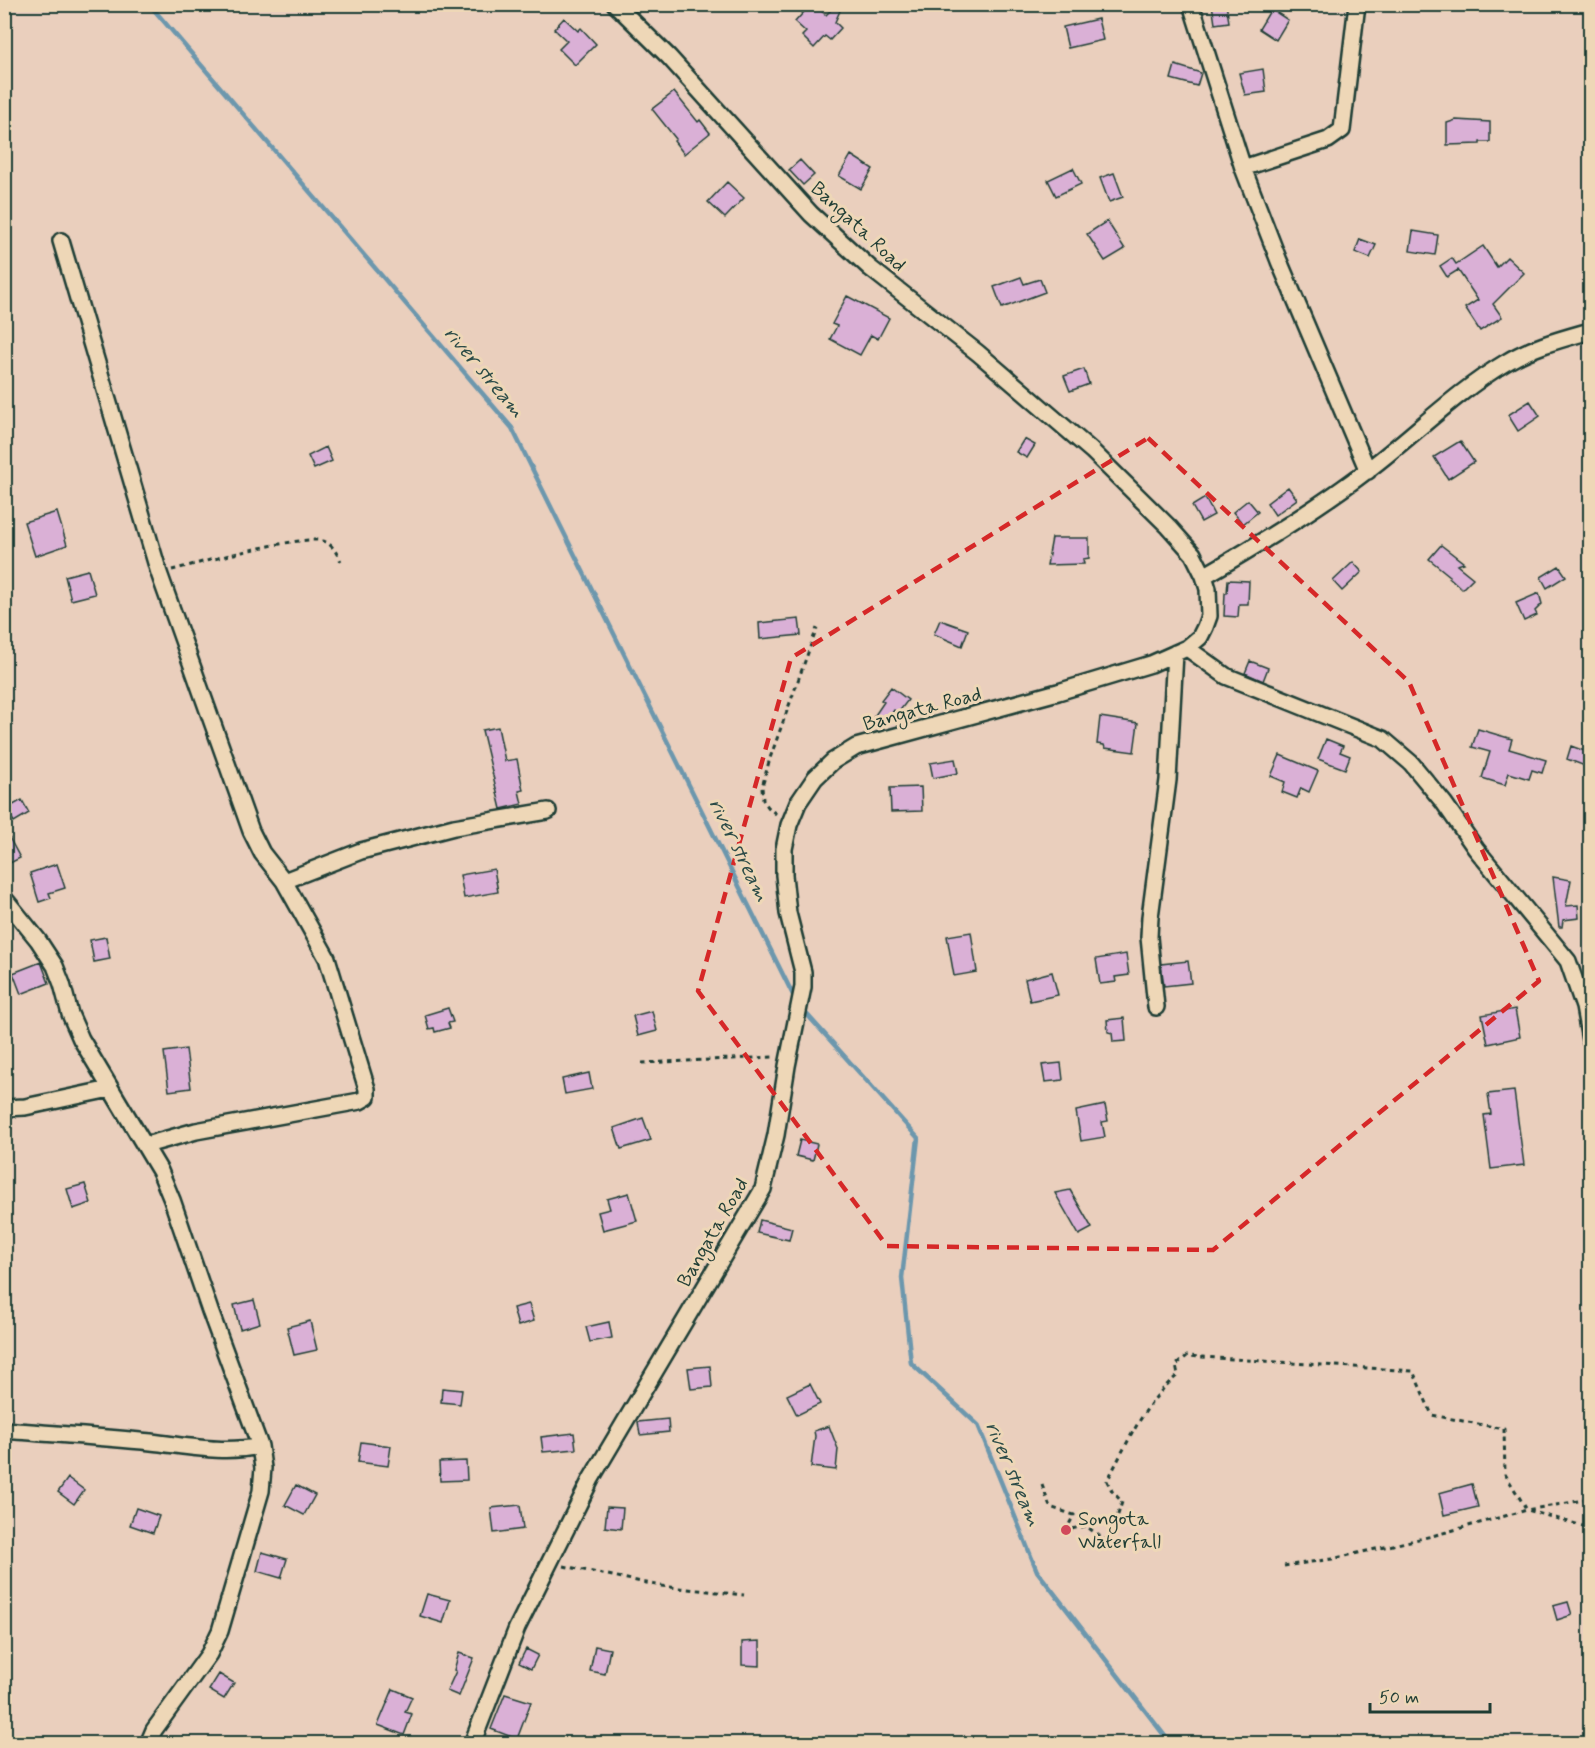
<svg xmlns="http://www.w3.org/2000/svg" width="1595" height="1748" font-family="Mynerve,sans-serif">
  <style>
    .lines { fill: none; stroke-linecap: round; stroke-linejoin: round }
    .stream { stroke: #6c97ad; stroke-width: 4.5 }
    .building { fill: #dab0d6; stroke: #1f3d34; stroke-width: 1.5 }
    .street-casing { stroke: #1f3d34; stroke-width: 20 }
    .path { stroke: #1f3d34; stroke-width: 3; stroke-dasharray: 4.5 4.5; stroke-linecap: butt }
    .street { stroke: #eed7b7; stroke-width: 15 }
    .marked { fill: none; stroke: #d62828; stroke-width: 4.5; stroke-dasharray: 12 8; stroke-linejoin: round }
    .poi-dot { fill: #d1495b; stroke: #eed7b7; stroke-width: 2 }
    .labels { text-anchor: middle; stroke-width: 6; stroke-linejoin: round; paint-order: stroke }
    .street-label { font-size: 20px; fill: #1f3d34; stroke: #eed7b7 }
    .poi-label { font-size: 20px; fill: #1f3d34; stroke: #eed7b7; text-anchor: start }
    .water-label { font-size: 21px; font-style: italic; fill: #2c4c48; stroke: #eed7b7 }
  </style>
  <rect width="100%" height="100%" fill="#eacfbd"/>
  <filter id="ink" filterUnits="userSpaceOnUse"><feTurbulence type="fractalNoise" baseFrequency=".0167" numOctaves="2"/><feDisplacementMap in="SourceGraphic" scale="12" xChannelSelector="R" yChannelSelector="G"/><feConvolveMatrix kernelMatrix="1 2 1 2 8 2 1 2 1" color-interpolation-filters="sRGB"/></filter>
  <g filter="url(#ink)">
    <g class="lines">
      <path class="stream" d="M149,4L512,428L796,1001
        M803,1010L918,1138L902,1278L911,1363L978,1425L1037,1571L1171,1744"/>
    </g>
    <path class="building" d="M811,4H813L826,15L837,4H843L835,22L841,28L830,40L825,36L814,48L802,36L806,32L795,22Z
      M1212,4H1226L1229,22L1215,24Z
      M1271,9L1288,20L1276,40L1259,29Z
      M564,18L578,31L581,28L596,44L575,65L559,49L567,41L554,29Z
      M1098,19L1103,40L1068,48L1063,27Z
      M1175,65L1201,73L1197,86L1171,79Z
      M1263,69L1266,92L1245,95L1239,73Z
      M674,92L698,122L700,120L710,133L684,154L674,141L676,139L652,109Z
      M1456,120L1490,122V142H1480V144L1447,145V123Z
      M851,155L873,169L861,189L839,176Z
      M800,160L814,175L803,185L789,170Z
      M1073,168L1081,184L1056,196L1048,180Z
      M1114,173L1123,197L1109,202L1100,178Z
      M727,182L744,198L725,218L708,202Z
      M1107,221L1125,249L1105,261L1087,234Z
      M1413,231L1438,235L1435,255L1410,251Z
      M1360,239L1376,245L1370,258L1355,252Z
      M1483,246L1497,267L1507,257L1524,273L1493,304L1502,317L1480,331L1465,308L1478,300L1458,270L1447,277L1440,266L1452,258L1456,264Z
      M1021,277L1024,284L1040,279L1045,292L1002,308L994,287Z
      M847,296L889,318L878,339L871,335L860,355L830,339L837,326L832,324Z
      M1084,369L1089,384L1070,391L1064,376Z
      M1530,401L1540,416L1518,431L1508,415Z
      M1024,439L1035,445L1027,458L1016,452Z
      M1460,441L1474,462L1448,479L1434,457Z
      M326,447L332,461L314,469L308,456Z
      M1288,487L1297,499L1275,515L1267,503Z
      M1205,498L1214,515L1201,522L1192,506Z
      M1248,500L1258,512L1243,524L1233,512Z
      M57,512L67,545L35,556L24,522Z
      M1052,538H1089V558L1083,559L1084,564L1047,565Z
      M1441,545L1464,563L1457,565L1473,578L1462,589L1449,577L1450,576L1429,559Z
      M1353,562L1362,572L1342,591L1333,581Z
      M1559,566L1566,576L1547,588L1541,577Z
      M88,570L95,594L71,600L65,576Z
      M1228,580L1249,581L1248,604H1239L1238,617L1224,616L1225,593H1227Z
      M1539,593L1542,604L1535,611L1537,615L1524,621L1516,603Z
      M799,619L801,635L760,639L759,623Z
      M940,620L968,630L962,646L934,634Z
      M1250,661L1268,668L1263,681L1245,673Z
      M891,687L908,700L898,713L894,710L882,728L871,721L884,702L881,700Z
      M1100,717L1138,723L1134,752L1105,748L1104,745L1097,744Z
      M498,727L505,761L517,759L523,790L519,791L522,804L501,809L482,730Z
      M1478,729L1512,739L1509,749L1546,760L1542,773L1532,770L1529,779L1509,773L1505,785L1482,778L1490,752L1472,747Z
      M1326,739L1343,746L1340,752L1350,756L1345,769L1318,759Z
      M1571,746L1590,753V768L1567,759Z
      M1280,755L1318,771L1309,792L1301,788L1297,798L1282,792L1285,782L1271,776Z
      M955,759L958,773L933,778L930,763Z
      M921,787L922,811L891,812L890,788Z
      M22,800L29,813L14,822L6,809Z
      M4,828L20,858L4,866Z
      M57,864L65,888L49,893L51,898L39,902L30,873Z
      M494,869L498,892L464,898L460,875Z
      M1553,877L1571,880L1566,906L1578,905L1579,918L1563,920L1562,927H1559Z
      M971,932L977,972L954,976L947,936Z
      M106,937L110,959L94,962L90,940Z
      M1126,954L1129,975L1115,977L1116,982L1100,984L1096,959Z
      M1188,961L1191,983L1164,986L1161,964Z
      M41,962L49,983L21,994L13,973Z
      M1052,972L1058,995L1030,1001L1025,979Z
      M448,1008L453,1022L448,1023L450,1028L435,1032L434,1028L429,1029L425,1015Z
      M1515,1009L1520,1037L1488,1044L1482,1015Z
      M652,1011L657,1031L638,1036L633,1016Z
      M1124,1018L1126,1041L1113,1042L1112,1033L1108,1032L1107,1020Z
      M186,1049L191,1088L169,1091L164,1052Z
      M1061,1063L1063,1080L1045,1082L1042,1065Z
      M589,1073L592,1089L565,1094L562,1079Z
      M1514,1091L1524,1165L1491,1169L1484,1115L1491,1114L1488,1094Z
      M1105,1105L1108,1121L1102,1122L1105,1137L1081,1141L1076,1111Z
      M643,1118L651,1140L621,1149L614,1128Z
      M800,1140L817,1144L813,1160L796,1156Z
      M85,1184L91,1203L73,1209L67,1189Z
      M1070,1190L1092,1228L1079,1235L1055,1193Z
      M629,1193L637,1221L603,1230L598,1212L610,1209L607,1199Z
      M760,1220L792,1228L789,1240L757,1233Z
      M254,1300L260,1323L240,1329L234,1305Z
      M529,1304L534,1321L518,1326L513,1308Z
      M310,1321L317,1350L294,1355L287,1327Z
      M609,1322L612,1338L590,1342L586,1327Z
      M710,1366L712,1387L691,1389L688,1368Z
      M810,1384L820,1404L797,1415L787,1395Z
      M442,1388L462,1390L460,1404L441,1402Z
      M668,1419L669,1432L640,1435L638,1422Z
      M829,1426L838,1449L836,1470L811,1467L815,1436L814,1431Z
      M574,1433L576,1449L543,1452L541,1437Z
      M361,1442L391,1446L388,1466L358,1462Z
      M466,1461L467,1480L440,1481L439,1462Z
      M68,1478L84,1490L74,1504L58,1492Z
      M1472,1484L1478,1507L1444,1515L1439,1493Z
      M296,1485L315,1495L304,1515L285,1505Z
      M520,1505L523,1529L494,1533L491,1508Z
      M607,1507L623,1508L621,1529L605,1527Z
      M136,1508L159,1516L153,1533L130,1525Z
      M262,1552L287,1559L281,1578L257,1571Z
      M427,1594L450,1600L443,1623L420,1616Z
      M1568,1602L1572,1615L1557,1620L1553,1606Z
      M760,1641V1666L742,1665V1642Z
      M595,1646L610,1649L605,1674L590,1671Z
      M526,1649L538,1655L531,1669L519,1663Z
      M459,1653L474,1658L459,1696L447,1691L456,1671L454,1670Z
      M219,1674L234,1683L224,1699L209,1690Z
      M393,1689L412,1697L405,1712L412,1714L404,1735L378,1725Z
      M505,1694L531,1702L517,1739L491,1729Z"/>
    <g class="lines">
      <defs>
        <path id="street" d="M1191,4L1243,168L1279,261L1368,471
          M1243,168L1328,140L1342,130L1357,4
          M61,241L159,573L251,831L262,853L284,881L327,958L367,1089V1097L360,1101L196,1131L146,1145
          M1204,576C1261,543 1317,509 1369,469C1414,435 1456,392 1505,363C1531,347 1562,339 1590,331
          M1187,648L1226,676L1383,739L1411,763L1444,803L1476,849L1568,961L1584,1007L1590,1040
          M284,881L361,851L454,827L548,811
          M4,898L38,940L55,966L62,984L70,1014L81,1039L160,1171L172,1200L210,1311L260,1446L263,1468L261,1491L220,1631L209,1654L154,1730L148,1744
          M1156,1007L1149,937L1150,917L1168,780L1175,653
          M4,1108L25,1107L110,1089
          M4,1430C53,1434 102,1437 151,1442C188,1446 223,1454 260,1446
          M472,1744L517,1628L591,1479L763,1189L776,1135L787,1066L803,987V972L788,913L784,875V849L789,825L798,803L815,778L833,761L856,747L1058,692L1151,664L1187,648L1200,637L1205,627L1209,616L1208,589L1204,576L1193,554L1169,527L1092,451L978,353L870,268L811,214L669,57L615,4"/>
      </defs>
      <use href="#street" class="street-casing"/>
      <path class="path" d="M172,570C200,563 301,534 323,541C333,544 336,553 341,561
        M776,814L768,807L763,800L762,787L770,758L817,628
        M642,1063L775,1057
        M1042,1485L1050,1507L1074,1515L1066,1530L1086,1526L1109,1543L1122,1502L1112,1491L1107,1481C1127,1444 1145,1401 1178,1375L1176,1365L1187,1356L1413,1371L1432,1415L1504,1429L1505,1474L1527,1510L1590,1528
        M564,1566L661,1586L744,1595
        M1284,1566L1332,1559L1432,1536L1527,1510L1590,1499"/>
      <use href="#street" class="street"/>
    </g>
  </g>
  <path class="marked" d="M1148,438L1409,682L1539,981L1213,1250L887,1246L698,991L791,658Z"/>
  <circle class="poi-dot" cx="1066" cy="1530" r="6"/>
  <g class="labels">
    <g class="street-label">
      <text transform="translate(859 226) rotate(43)" y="7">Bangata Road</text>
      <text transform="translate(922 708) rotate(-15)" y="7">Bangata Road</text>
      <text transform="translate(712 1232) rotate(-60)" y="7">Bangata Road</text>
    </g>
    <g class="poi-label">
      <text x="1078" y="1525">Songota<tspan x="1078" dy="23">Waterfall</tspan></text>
    </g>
    <g class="water-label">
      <text transform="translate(485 372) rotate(50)" y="7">river stream</text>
      <text transform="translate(740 850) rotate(64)" y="7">river stream</text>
      <text transform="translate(1014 1474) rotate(67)" y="7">river stream</text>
    </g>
  </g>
  <rect width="1595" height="1748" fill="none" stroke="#eed7b7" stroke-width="24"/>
  <rect x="12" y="12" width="1571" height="1724" fill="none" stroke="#1f3d34" stroke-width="2" filter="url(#ink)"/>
  <path d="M1370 1703v9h120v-9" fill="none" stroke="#1f3d34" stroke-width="3"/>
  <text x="1379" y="1703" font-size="18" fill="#1f3d34" stroke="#eed7b7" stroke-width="4.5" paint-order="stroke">50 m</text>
</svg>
